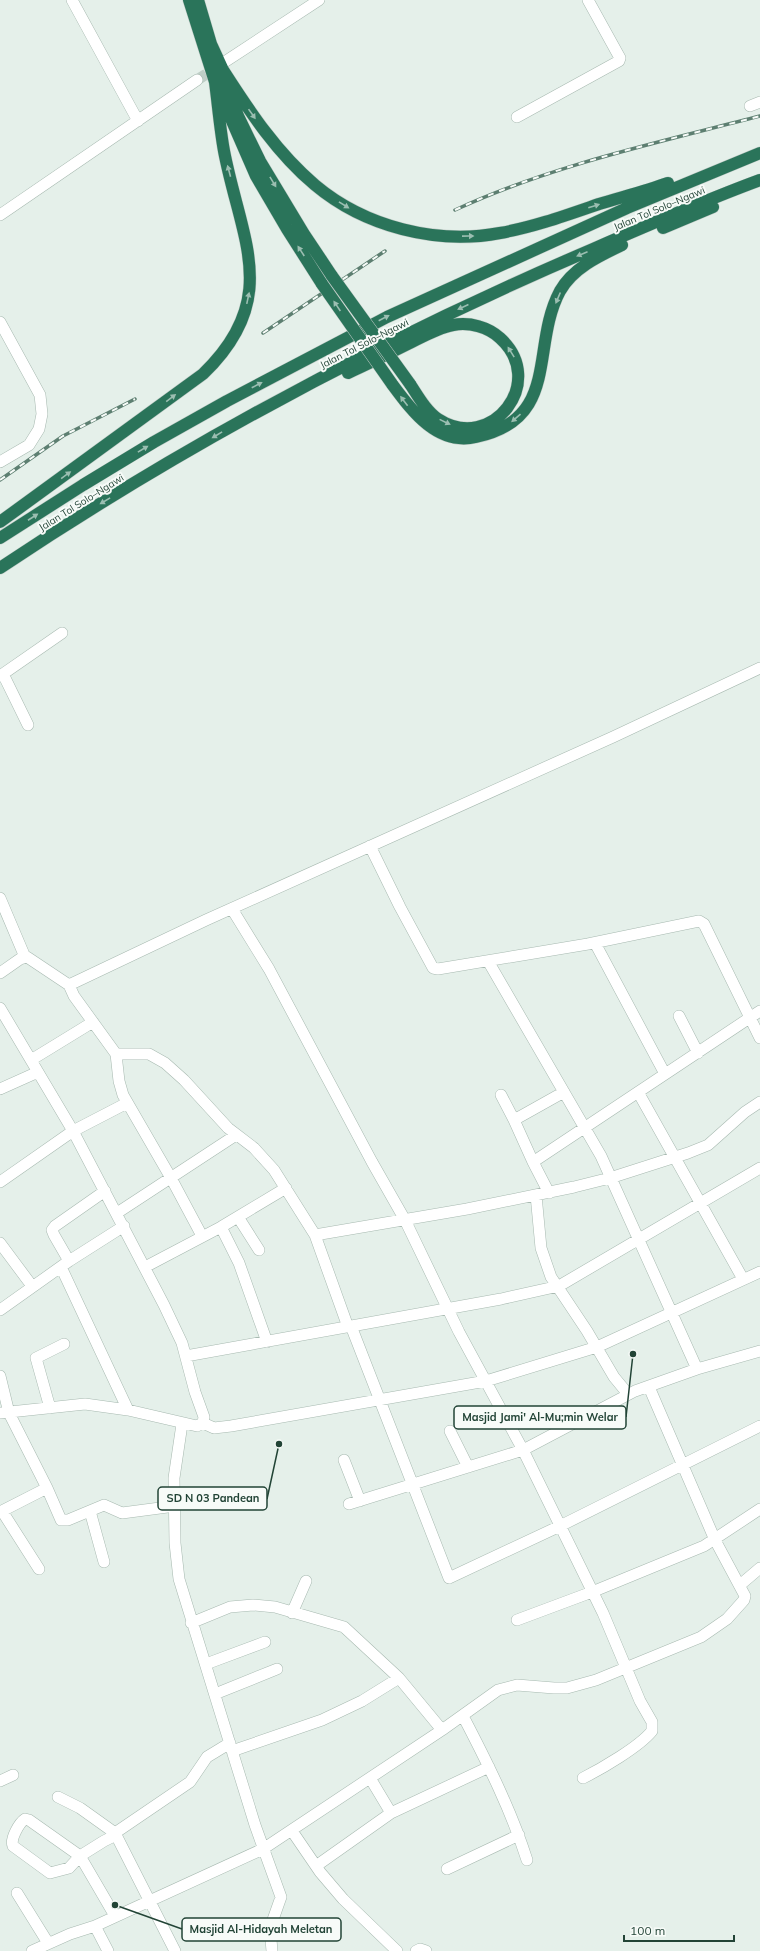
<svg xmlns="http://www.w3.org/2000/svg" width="760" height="1951" font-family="Mulish,sans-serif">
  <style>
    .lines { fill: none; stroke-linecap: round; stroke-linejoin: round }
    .minor-tunnel { stroke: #becec6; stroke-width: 11; stroke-dasharray: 11 5.5; stroke-linecap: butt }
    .minor-casing { stroke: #a7b9b0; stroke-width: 12 }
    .highway-casing { stroke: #c1cbc7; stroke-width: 13 }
    .minor { stroke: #fff; stroke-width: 11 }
    .highway { stroke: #2a745a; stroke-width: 12 }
    .rail-casing { stroke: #5d7f71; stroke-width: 3.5 }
    .rail { stroke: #f7fbf8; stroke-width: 2; stroke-dasharray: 6; stroke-linecap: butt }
    .highway-bridge-casing { stroke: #c1cbc7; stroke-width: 13; stroke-linecap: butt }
    .highway-bridge { stroke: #2a745a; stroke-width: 12 }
    .oneway { fill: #9bbeb1 }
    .labels { text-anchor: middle; stroke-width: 4; stroke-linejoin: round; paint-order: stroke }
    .street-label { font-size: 10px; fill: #224436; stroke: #f7fbf8 }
    .leader { fill: none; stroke: #224436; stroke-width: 1.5 }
    .callout-dot { fill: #224436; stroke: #f7fbf8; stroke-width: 1.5 }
    .callout { fill: #f7fbf8; stroke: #224436; stroke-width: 1.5 }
    .callout-label { font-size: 11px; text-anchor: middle; font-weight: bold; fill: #224436 }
  </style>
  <rect width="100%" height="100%" fill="#e5f0ea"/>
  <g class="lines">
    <path class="minor-tunnel" d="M197,80L219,66"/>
    <defs>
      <path id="minor" d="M72,0L138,121
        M223,63L319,0
        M750,106L760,102
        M517,117L619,61L620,58L588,0
        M0,215L197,80
        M0,322L40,395L42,414L39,429L29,445L0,462
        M3,674L28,725
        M0,676L62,633
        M370,846L400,907L433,968L438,969L588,944L699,921L704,924L760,1038
        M0,898L25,957
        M232,909L269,969L372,1162L405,1220L459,1332L523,1450L603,1613L640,1701L652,1722V1731C639,1747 601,1769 583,1778
        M595,943L665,1074
        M488,961L601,1156L697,1369
        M0,973L20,959L27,957L69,985L74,996L116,1054L119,1081L123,1095L171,1178L202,1236
        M69,985L206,920L613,737L760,668
        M0,1008L73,1131L164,1305L182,1343L195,1392L204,1417L203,1423
        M679,1016L698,1053
        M116,1054H149L165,1063L184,1080L228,1128L254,1148L274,1170L315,1235L348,1327
        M31,1060L93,1022
        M0,1089L38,1072
        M638,1092L743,1279
        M501,1095L514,1120
        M533,1162L514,1120L564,1092
        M0,1182L73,1131L127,1103
        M549,1193L533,1162L760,1011
        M536,1195L541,1248L551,1277L587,1331L614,1377L628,1394
        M117,1213L236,1135
        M238,1217L259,1250
        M221,1227L239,1263L267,1342
        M315,1235L467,1209L574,1187L610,1178L688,1153L708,1145L745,1112L760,1102
        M0,1243L32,1286
        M69,1261L54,1235L52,1230L55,1226L105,1191
        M61,1267L128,1410
        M145,1267L221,1227L286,1188
        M0,1310L69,1261L124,1226
        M351,1326L449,1578L560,1526L760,1426
        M186,1356L501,1299L559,1286L760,1168
        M0,1376L9,1413L47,1488L61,1520H68L104,1505L122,1513L175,1506
        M50,1408L36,1358L64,1344
        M0,1413L85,1404L128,1410L197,1426L203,1423
        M203,1423L214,1428L231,1426L486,1381L597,1347L760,1272
        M182,1424L174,1478L175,1543L179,1579L255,1825L281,1897L270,1928L272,1951
        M450,1431L468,1467
        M344,1460L360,1501
        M349,1504L523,1450L635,1391L697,1369L760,1351
        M2,1511L39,1569
        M90,1511L104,1562
        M0,1512L47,1488
        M740,1585L760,1568
        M292,1613L306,1581
        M517,1620L592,1592L704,1546L760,1509
        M191,1623L230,1607L253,1605L275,1607L344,1627L399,1678L442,1730
        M206,1664L265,1642
        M215,1694L277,1669
        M463,1716C487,1762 511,1810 527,1860
        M232,1751L322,1720L362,1701L399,1678
        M370,1778L391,1813
        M0,1781L13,1775
        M58,1797L80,1808L115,1833L175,1951
        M25,1819L29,1820L80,1856L69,1868L50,1873L13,1846C10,1839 19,1823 25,1819Z
        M292,1831L320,1872L343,1899L397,1951
        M115,1833L190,1782L207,1757L230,1743
        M316,1866L391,1813L489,1767
        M447,1869L519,1835
        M17,1893L48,1943
        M115,1916L80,1856L104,1841L116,1835
        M95,1926L108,1951
        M32,1951L70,1934L95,1926L263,1849L442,1730L498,1690L517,1685L554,1688H567L596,1680L701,1637L727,1619L744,1600L745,1596L715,1540L649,1387
        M416,1951L420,1949L426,1951"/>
      <path id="highway" d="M189,0L215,82L256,176L287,229L322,284
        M198,0L211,44L223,70L238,116L260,161L304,234L332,276
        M223,70C250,112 277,153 315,185C365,227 437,245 500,233C534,227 567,215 599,204C622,197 646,191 668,183
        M663,228L713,207
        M348,373C368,364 388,354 408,344C422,337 437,328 453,325C470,322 488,327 500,338C548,381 492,454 438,419C426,411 418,396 410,384
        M392,384C412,411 437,446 476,437C561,419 530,347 560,291C573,268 599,256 622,245
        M0,522L203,374C282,298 241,240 224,151C220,129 218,105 215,82
        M0,538L83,485L154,442L227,401L387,317L627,208L760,153
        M0,568C187,443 387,337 593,249C648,225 703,201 760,180"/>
    </defs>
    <use href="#minor" class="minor-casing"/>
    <use href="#highway" class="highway-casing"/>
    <use href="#minor" class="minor"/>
    <use href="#highway" class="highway"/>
    <defs>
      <path id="rail" d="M455,210C552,165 657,143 760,116
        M263,333L385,251
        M0,480L63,436L135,399"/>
    </defs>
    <use href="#rail" class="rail-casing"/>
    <use href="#rail" class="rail"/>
    <defs>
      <path id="highway-bridge" d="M332,276L410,384
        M322,284L392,384"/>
    </defs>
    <use href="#highway-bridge" class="highway-bridge-casing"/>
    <use href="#highway-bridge" class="highway-bridge"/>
  </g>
  <defs><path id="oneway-solid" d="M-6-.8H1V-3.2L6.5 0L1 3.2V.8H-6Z"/></defs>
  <g class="oneway">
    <use href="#oneway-solid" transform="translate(252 114) rotate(55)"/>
    <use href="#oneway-solid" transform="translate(229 171) rotate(-105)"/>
    <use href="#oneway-solid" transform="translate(273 182) rotate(59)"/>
    <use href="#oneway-solid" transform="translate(344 205) rotate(32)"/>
    <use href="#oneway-solid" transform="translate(594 206) rotate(-18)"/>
    <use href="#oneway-solid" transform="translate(468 236) rotate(-1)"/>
    <use href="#oneway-solid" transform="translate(301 251) rotate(-123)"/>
    <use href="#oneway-solid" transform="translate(582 254) rotate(157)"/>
    <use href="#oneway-solid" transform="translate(248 298) rotate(-78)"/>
    <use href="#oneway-solid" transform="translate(558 298) rotate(113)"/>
    <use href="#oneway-solid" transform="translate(337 306) rotate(-124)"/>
    <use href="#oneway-solid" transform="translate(463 307) rotate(155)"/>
    <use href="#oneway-solid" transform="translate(384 318) rotate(-27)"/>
    <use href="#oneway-solid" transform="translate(511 352) rotate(-122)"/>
    <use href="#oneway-solid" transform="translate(257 385) rotate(-28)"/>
    <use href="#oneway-solid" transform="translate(171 398) rotate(-37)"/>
    <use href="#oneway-solid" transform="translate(404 401) rotate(-127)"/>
    <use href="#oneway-solid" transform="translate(516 418) rotate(139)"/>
    <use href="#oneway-solid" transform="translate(445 422) rotate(26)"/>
    <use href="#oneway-solid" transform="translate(217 435) rotate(149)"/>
    <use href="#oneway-solid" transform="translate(143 449) rotate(-31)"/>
    <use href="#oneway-solid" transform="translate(66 475) rotate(-36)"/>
    <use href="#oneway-solid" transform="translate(105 501) rotate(149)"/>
    <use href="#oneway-solid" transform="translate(33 517) rotate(-33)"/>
  </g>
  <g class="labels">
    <g class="street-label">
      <text transform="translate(659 208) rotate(-23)" y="4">Jalan Tol Solo–Ngawi</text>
      <text transform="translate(364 343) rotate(-27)" y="4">Jalan Tol Solo–Ngawi</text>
      <text transform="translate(81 502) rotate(-32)" y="4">Jalan Tol Solo–Ngawi</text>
    </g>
  </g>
  <path class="leader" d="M633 1354L626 1417M279 1444L267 1499M115 1905L182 1929"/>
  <g class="callout-dot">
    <circle cx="633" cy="1354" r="4"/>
    <circle cx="279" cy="1444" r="4"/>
    <circle cx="115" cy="1905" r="4"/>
  </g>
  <g class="callout">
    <rect x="454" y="1406" width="172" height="23" rx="4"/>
    <rect x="158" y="1487" width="109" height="23" rx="4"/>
    <rect x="182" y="1918" width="159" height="23" rx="4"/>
  </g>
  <g class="callout-label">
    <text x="540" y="1421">Masjid Jami' Al-Mu;min Welar</text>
    <text x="213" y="1502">SD N 03 Pandean</text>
    <text x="261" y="1933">Masjid Al-Hidayah Meletan</text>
  </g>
  <path d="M624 1935v6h110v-6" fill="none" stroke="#224436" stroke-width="2"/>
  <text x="630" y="1935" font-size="12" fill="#224436" stroke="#f7fbf8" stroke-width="3" paint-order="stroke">100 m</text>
</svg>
